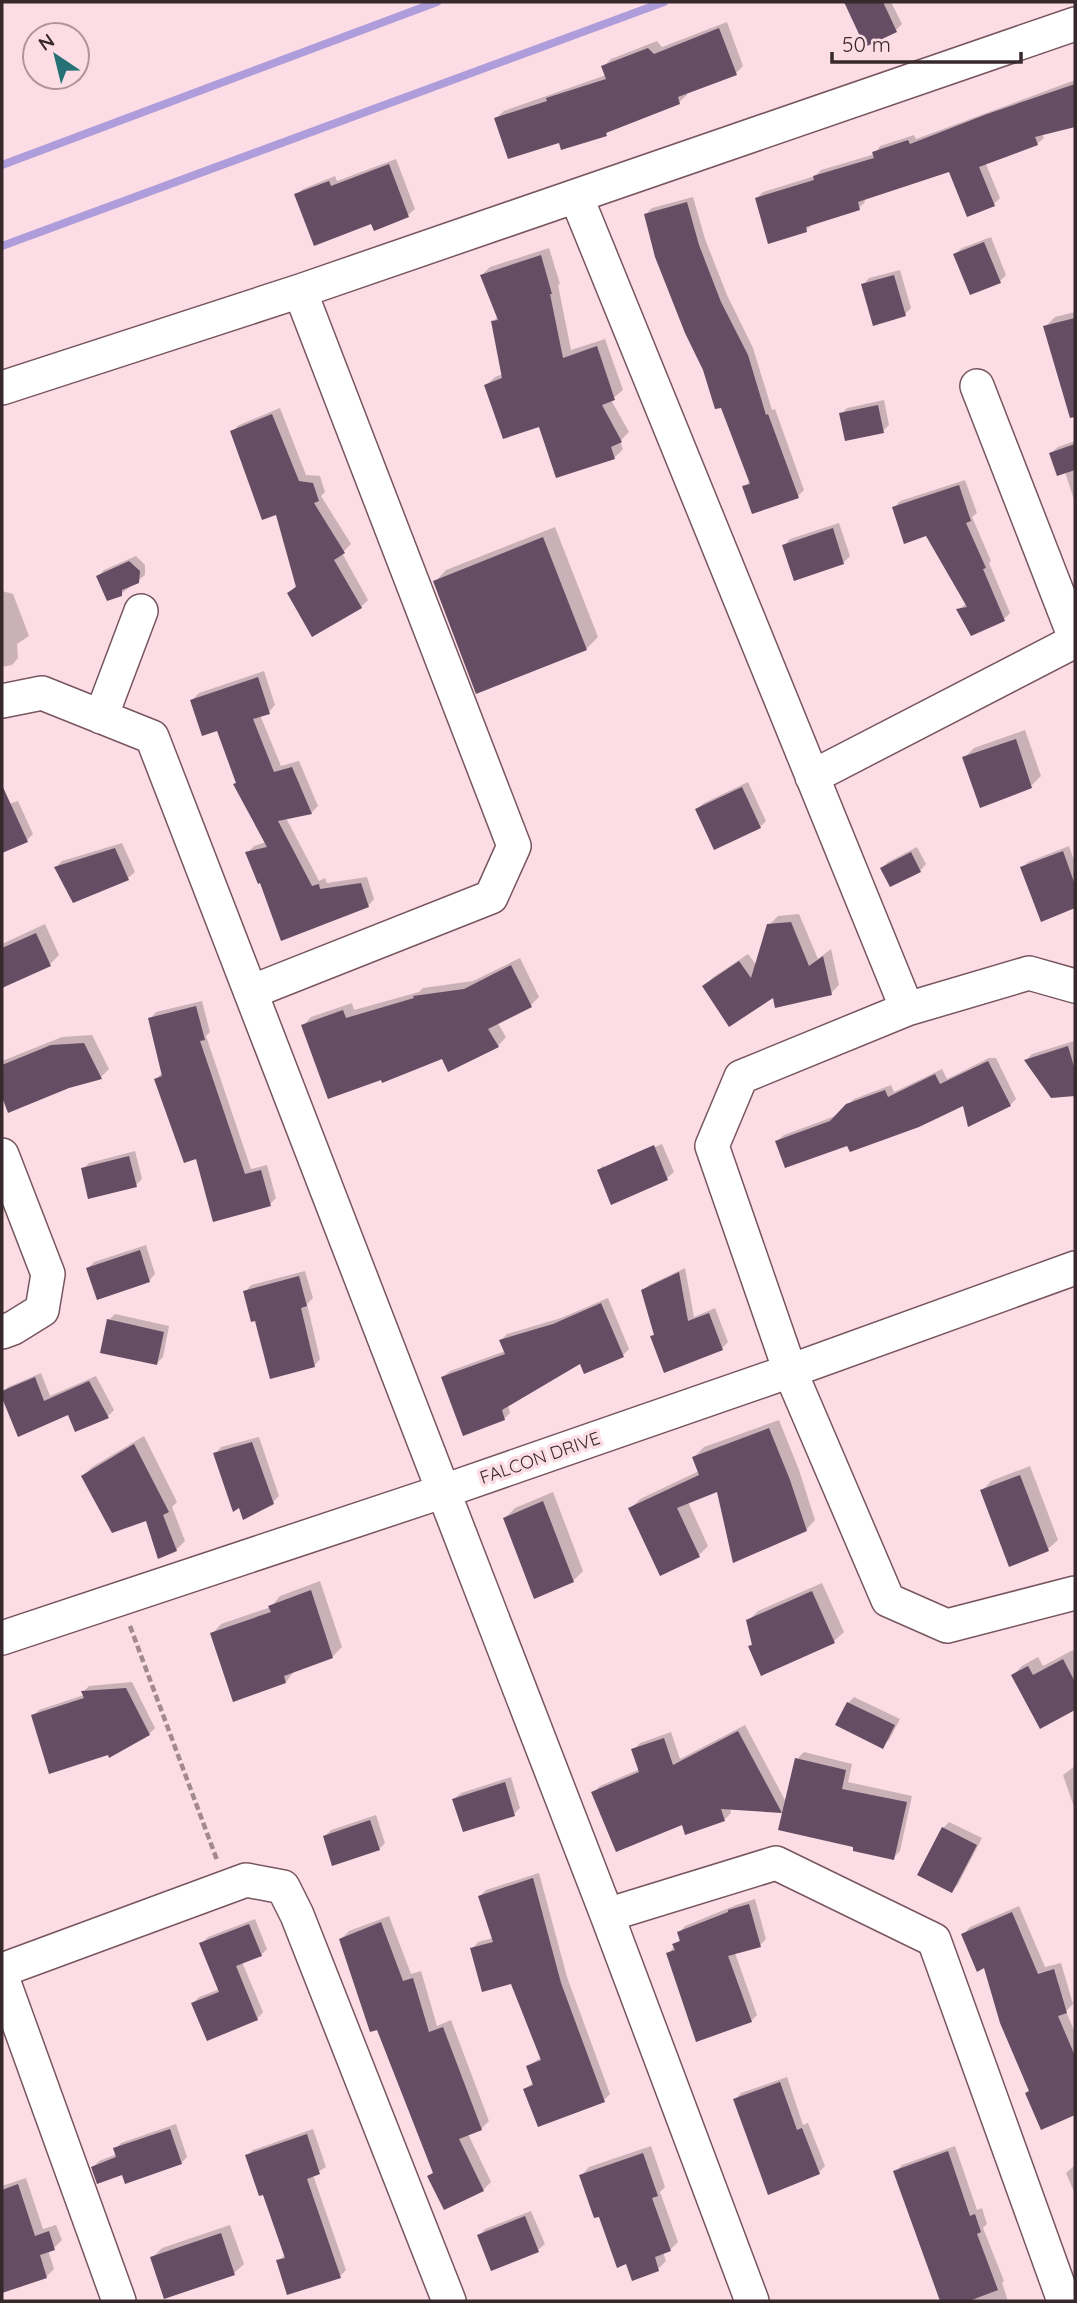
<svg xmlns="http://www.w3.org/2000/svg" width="1077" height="2303" font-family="Quicksand,sans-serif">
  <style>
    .shadow { fill: #0003 }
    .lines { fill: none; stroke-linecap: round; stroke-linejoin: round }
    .stream { stroke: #ae9dda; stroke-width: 8 }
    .building { fill: #654d63 }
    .minor-casing { stroke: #78565f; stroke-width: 36 }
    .path { stroke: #a28a90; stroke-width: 4.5; stroke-dasharray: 7 3.5; stroke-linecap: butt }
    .minor { stroke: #fff; stroke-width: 33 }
    .labels { text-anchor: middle; stroke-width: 7; stroke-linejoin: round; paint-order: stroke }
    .street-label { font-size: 18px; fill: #37282c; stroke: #fddde5 }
  </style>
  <rect width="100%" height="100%" fill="#fddde5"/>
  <path class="shadow" d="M846,2H891L902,24L896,30L866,45Z
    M727,22L743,66L736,73L686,92L687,95L679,102L610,129L606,134L560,140L496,118L504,111L606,75L603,67L611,59L657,41L662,47Z
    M1075,80V125L1042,134L1044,138L1037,144L985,162L1000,198L994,204L950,170L864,198L865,202L859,208L813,224L806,230L757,198L763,192L815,176L821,170L875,154L880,146L914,135L916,139Z
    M396,159L415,209L408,215L372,222L296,195L303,189L335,176L337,181Z
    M693,197L705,239L727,295L753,348L772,410L775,409L804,490L798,496L744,487L751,480L705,369L646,214L652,208Z
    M991,237L1006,275L1000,281L955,254L962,248Z
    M549,248L560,284L558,285L571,350L605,339L623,390L611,400L629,432L620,441L623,449L614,458L540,425L486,385L495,377L503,374L493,322L498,316L482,275L490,267Z
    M900,270L911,308L905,314L863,285L869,278Z
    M1075,312V393L1066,398L1045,327L1055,317Z
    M884,400L889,425L883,431L841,414L847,408Z
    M280,408L306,475L320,476L325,492L321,496L351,544L342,553L368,600L361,607L289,593L297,585L277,513L232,432L239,425Z
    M1075,441V503L1065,472L1051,453L1058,447Z
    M965,480L977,513L972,517L991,561L989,563L1010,613L1004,619L958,610L967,603L927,534L894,508L900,501Z
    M839,523L850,556L844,562L795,579L784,546L790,539Z
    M555,527L598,637L586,649L435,582L446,570Z
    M136,556L145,565V575L121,594L98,577L104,570Z
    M2,591L13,594L29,636L17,644L18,658L12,665L2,667Z
    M264,671L275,705L269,712L260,715L281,766L299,761L318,806L311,813L286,818L319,881L325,878L327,883L367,877L374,899L368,906L261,881L247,853L254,846L266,842L237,782L218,729L192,700L199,693Z
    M1025,730L1041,776L1031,786L982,806L964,758L974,748Z
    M748,782L766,821L760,827L697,809L704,803Z
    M18,801L33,834L27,840L2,851V806Z
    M122,843L135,872L128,878L74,901L56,867L62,861Z
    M1069,846L1075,863V907L1042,920L1022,868L1028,862Z
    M917,847L926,864L920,871L882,868L888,862Z
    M799,914L818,959L831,949L839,985L831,993L704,987L712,978L748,954L757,966L769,925L778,916Z
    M45,924L59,955L50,964L2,986V944Z
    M520,958L539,997L531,1005L497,1022L506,1037L498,1046L449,1069L443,1057L303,1026L311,1017L352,1003L354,1010L419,992L423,988L473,981Z
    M202,1001L210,1032L206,1036L251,1169L267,1165L276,1198L270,1204L197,1156L156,1079L162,1073L150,1019L156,1012Z
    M92,1035L109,1069L101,1077L68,1087L9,1110L2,1093V1061L62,1037Z
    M1074,1041L1075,1094L1052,1096L1026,1060L1032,1054Z
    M989,1058H996L1016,1099L1010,1105L964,1103L848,1144L777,1141L784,1135L838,1115L854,1099L891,1085L894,1092L942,1069L947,1079Z
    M662,1144L674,1172L667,1178L599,1170L604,1165V1169Z
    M135,1151L142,1179L136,1185L83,1169L89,1163Z
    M146,1245L155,1274L149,1281L88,1268L94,1262Z
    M685,1268L694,1317L715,1308L728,1342L722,1348L652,1337L655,1333L643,1291L649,1285Z
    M305,1271L313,1298L307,1304L320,1359L314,1366L257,1318L245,1292L251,1285Z
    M608,1298L629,1349L623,1355L581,1362L508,1405L510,1413L504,1419L443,1377L450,1371L505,1351L501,1340L507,1334L561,1318Z
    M115,1314L169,1326L163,1357L156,1364L109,1320Z
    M41,1373L50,1396L96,1376L114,1410L108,1416L69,1413L19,1434L2,1393L8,1387Z
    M779,1420L799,1470L815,1520L806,1530L718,1490L688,1502L708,1546L699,1555L630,1509L640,1499L699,1471L694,1457L704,1447Z
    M144,1436L177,1502L172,1507L185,1541L176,1550L148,1519L83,1476L92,1467Z
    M259,1437L279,1496L273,1502L215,1454L221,1447Z
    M1030,1466L1058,1540L1048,1549L1010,1564L982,1491L991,1481Z
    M553,1492L583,1571L573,1581L505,1518L515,1508Z
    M320,1581L342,1647L332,1657L295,1670L286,1682L212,1634L221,1624L271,1607L280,1596Z
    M822,1583L844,1632L834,1641L750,1646L753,1643L748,1621L758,1611Z
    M1073,1650L1075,1655V1708L1040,1727L1013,1675L1022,1666L1038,1657L1043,1666Z
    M132,1682L155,1728L149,1734L33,1716L39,1710L84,1695L83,1692L89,1686Z
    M854,1697L900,1719L889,1740L882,1746L848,1703Z
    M745,1725L786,1802L797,1759L804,1752L852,1764L848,1782L912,1796L900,1851L893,1858L856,1846L784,1812L730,1808L731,1813L724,1820L683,1823L593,1793L600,1786L640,1769L633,1750L640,1743L671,1732L680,1759Z
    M1075,1766V1806L1074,1807L1063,1775Z
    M511,1777L520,1808L514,1814L454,1799L461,1793Z
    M376,1815L385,1843L379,1849L325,1836L331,1830Z
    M949,1822L982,1838L958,1884L952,1891L943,1828Z
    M539,1873L567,1977L610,2094L604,2100L525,2089L534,2082L528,2066L542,2057L512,1982L472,1949L478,1942L493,1938L480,1896L486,1890Z
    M755,1899L766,1939L760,1945L735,1953L757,2015L751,2021L668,1954L681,1938L679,1933L685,1926L736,1905Z
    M1019,1906L1045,1967L1061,1963L1073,2004L1066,2011L1075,2033V2113L1042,2128L985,1966L963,1935L970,1927Z
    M389,1916L411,1974L421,1971L437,2026L451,2020L489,2121L481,2129L468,2134L491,2182L483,2190L430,2176L434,2172L341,1939L349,1931Z
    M255,1919L267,1949L261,1955L242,1962L263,2012L257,2019L193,2003L199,1997L220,1989L201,1944L208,1937Z
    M787,2077L803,2125L808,2123L825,2166L819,2172L735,2100L741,2093Z
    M176,2124L187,2157L181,2163L123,2173L93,2167L99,2161L117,2154L115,2149L121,2143Z
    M313,2129L326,2167L313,2175L346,2270L340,2276L278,2261L285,2255L264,2192L247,2156L253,2150Z
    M651,2146L665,2187L660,2192L678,2242L670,2250L663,2252L666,2261L658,2269L627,2262L600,2214L581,2176L589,2167Z
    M955,2146L977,2210L982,2208L987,2224L983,2228L1004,2281L1002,2283L1008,2301H943L895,2172L902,2165Z
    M1075,2165V2194L1066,2173Z
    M26,2178L43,2229L56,2225L62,2240L54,2248L48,2250L54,2269L46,2277L2,2290V2186Z
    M531,2211L545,2244L538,2250L492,2268L479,2236L485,2229Z
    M230,2225L244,2264L234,2273L152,2258L162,2248Z"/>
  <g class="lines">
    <path class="stream" d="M2,165L437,2
      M2,246L664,2"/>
  </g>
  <path class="building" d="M844,2H883L897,32L865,47Z
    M719,28L737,75L678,97L680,104L606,133L607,136L561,150L559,143L508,159L494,118L547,101L546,98L606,79L601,66L648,48L654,54Z
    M1075,84V127L1035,137L1038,145L979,167L995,206L967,217L949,172L858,202L860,210L806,227L807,232L768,244L755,198L814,180L813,176L874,158L872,152L908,140L910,144L987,114Z
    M389,164L409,217L374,231L371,224L314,246L294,194L329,181L331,186Z
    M687,202L699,245L721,302L748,355L766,415L768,414L799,498L752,514L742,486L750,484L721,408L715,409L703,370L685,333L655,257L644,214Z
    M984,242L1001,283L970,295L953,254Z
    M541,255L552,294H550L563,358L597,346L615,400L602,405L622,442L611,447L615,459L556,478L539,427L503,439L484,385L502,378L491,321L498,320L480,275Z
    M894,275L906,316L873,326L861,284Z
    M1075,318V417L1070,418L1043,326Z
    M878,405L884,433L845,441L839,413Z
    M272,414L299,481L313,483L319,501L314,503L345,553L334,560L362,608L312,637L287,593L296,587L276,515L262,520L230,431Z
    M1075,444V470L1057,476L1049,453Z
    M959,485L971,521L966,523L986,568L983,569L1005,621L971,636L956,609L967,607L926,536L904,544L892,507Z
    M833,528L844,564L794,581L782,545Z
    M543,537L587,650L476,694L433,581Z
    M129,561L140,571L139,583L122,590V596L107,601L96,576Z
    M258,677L270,714L253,719L274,772L292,767L312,814L278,821L312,886L319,884L320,889L361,883L369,907L281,941L260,883L258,884L245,852L267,847L233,784L236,783L217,731L202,736L190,700Z
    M1016,739L1032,788L980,808L962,757Z
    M2,785L28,842L2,853Z
    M742,787L761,828L714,850L695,809Z
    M115,848L129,880L73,903L54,867Z
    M1063,851L1075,885V908L1041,922L1020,867Z
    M911,852L921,872L890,887L880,868Z
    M791,922L809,966L823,956L832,995L775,1008L773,998L729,1027L702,986L739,961L751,978L767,924Z
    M36,933L51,966L2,988V948Z
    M511,965L532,1007L488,1029L499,1047L448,1072L442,1059L382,1083L381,1080L328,1099L301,1025L343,1010L346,1018L414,998L413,996L464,989Z
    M196,1006L205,1040L200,1041L245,1174L261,1170L271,1206L213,1222L196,1159L184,1163L154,1079L162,1076L148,1018Z
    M84,1043L102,1079L69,1088L8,1113L2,1097V1065L51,1045Z
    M1068,1046L1075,1070V1096L1051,1098L1024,1060Z
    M988,1061L1011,1106L968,1127L963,1106L919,1127L850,1152L847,1146L785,1168L775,1141L830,1121L846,1104L885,1090L888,1097L935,1074L940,1084Z
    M654,1145L668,1180L611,1205L597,1170Z
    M129,1156L137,1187L88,1199L81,1168Z
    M140,1250L150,1282L97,1300L86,1268Z
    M679,1272L688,1321L709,1313L723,1350L664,1373L650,1336L654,1335L641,1290Z
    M299,1276L307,1306L301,1308L315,1367L270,1379L255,1321L251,1322L243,1291Z
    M601,1303L624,1357L584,1374L580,1364L502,1410L505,1420L463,1436L441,1377L505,1354L499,1340L553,1324Z
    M107,1319L164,1332L157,1365L100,1353Z
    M35,1377L44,1401L89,1381L109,1418L75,1432L68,1415L18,1437L2,1398V1391Z
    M769,1428L790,1480L807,1531L733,1563L717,1492L677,1508L700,1557L660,1576L628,1508L699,1475L692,1457Z
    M252,1442L274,1504L243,1520L239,1508L233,1512L213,1453Z
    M134,1444L169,1512L163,1515L177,1551L158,1559L146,1521L112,1533L81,1476Z
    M1020,1475L1049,1551L1009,1567L980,1490Z
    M543,1501L574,1582L534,1599L503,1518Z
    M311,1590L333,1658L284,1676L286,1683L233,1702L210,1633L271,1612L268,1606Z
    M812,1591L835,1643L761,1676L748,1646L752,1645L746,1620Z
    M1063,1659L1075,1682V1710L1040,1729L1011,1675L1028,1666L1033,1675Z
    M126,1688L150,1735L109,1758L108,1755L49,1774L31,1715L84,1698L81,1691Z
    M847,1702L895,1725L883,1749L835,1725Z
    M738,1731L782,1813L795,1758L846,1770L842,1789L907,1802L894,1860L853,1851V1847L778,1830L782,1813L721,1809L725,1821L685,1835L682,1825L616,1852L591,1792L639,1772L631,1749L664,1738L673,1765Z
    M505,1782L515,1816L463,1832L452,1799Z
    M370,1820L380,1850L332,1866L323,1836Z
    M942,1827L977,1845L952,1893L917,1875Z
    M533,1878L561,1983L605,2102L538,2127L523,2089L533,2085L526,2066L541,2060L511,1984L482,1992L470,1948L493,1942L478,1896Z
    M749,1904L761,1947L728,1956L752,2022L696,2042L666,1953L675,1950L672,1944L680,1941L677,1932L728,1912V1910Z
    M1012,1912L1038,1974L1054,1969L1067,2013L1058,2016L1075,2056V2115L1041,2130L1025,2093L1029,2091L1000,2023L984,1968L977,1972L961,1934Z
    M381,1922L403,1981L413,1978L429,2032L443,2027L482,2130L459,2139L484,2191L444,2210L427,2176L433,2173L377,2030L370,2032L339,1939Z
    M249,1924L262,1956L236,1966L258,2020L207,2041L191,2003L219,1992L199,1943Z
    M780,2082L797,2130L802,2128L820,2174L768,2195L733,2099Z
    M170,2129L182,2164L125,2184L122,2175L97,2184L91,2167L116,2157L113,2148Z
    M307,2134L320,2174L307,2179L341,2278L287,2295L276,2260L285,2258L263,2195L259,2196L245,2155Z
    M948,2151L970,2216L975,2214L981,2232L977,2234L998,2290L969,2301H940L893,2171Z
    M643,2153L658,2196L652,2198L671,2251L655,2257L659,2271L632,2281L626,2264L617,2268L599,2217L594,2218L579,2175Z
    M18,2184L35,2236L49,2231L55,2250L40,2255L47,2278L2,2293V2190Z
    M525,2216L539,2252L491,2271L477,2235Z
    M221,2233L235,2275L164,2299L150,2257Z"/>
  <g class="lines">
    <defs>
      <path id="minor" d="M576,196L907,1009
        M977,386L1075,638
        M2,388L300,291L1075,24
        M2,701L42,693L152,737L607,1915L752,2301
        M101,717L141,611
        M812,777L1075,641
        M1075,986L1029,973L907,1009L741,1077L712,1146L790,1371L888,1600L947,1626L1075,1593
        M251,992L491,897L514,846L300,291
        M2,1155L48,1274L42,1310L13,1328L2,1332
        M2,1638L444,1491L790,1371L1075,1268
        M607,1915L776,1863L934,1940L1064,2301
        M2,1970L246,1880L283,1887L297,1915L449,2301
        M2,1977L119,2301"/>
    </defs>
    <use href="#minor" class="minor-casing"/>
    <path class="path" d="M130,1626L217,1860"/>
    <use href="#minor" class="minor"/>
  </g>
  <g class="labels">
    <g class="street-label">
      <text transform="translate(540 1458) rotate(-19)" y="6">FALCON DRIVE</text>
    </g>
  </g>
  <rect width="1077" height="2303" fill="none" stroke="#37282c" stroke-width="7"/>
  <g transform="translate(56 56) rotate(325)"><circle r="33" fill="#fddde5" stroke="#ae959b" stroke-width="2"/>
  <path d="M0-5L12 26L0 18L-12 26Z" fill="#267176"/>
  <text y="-10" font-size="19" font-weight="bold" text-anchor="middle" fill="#37282c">N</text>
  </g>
  <path d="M832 52v10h189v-10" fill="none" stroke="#37282c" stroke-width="3.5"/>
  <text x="842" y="52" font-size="21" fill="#37282c" stroke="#fddde5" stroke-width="5" paint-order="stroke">50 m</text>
</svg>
